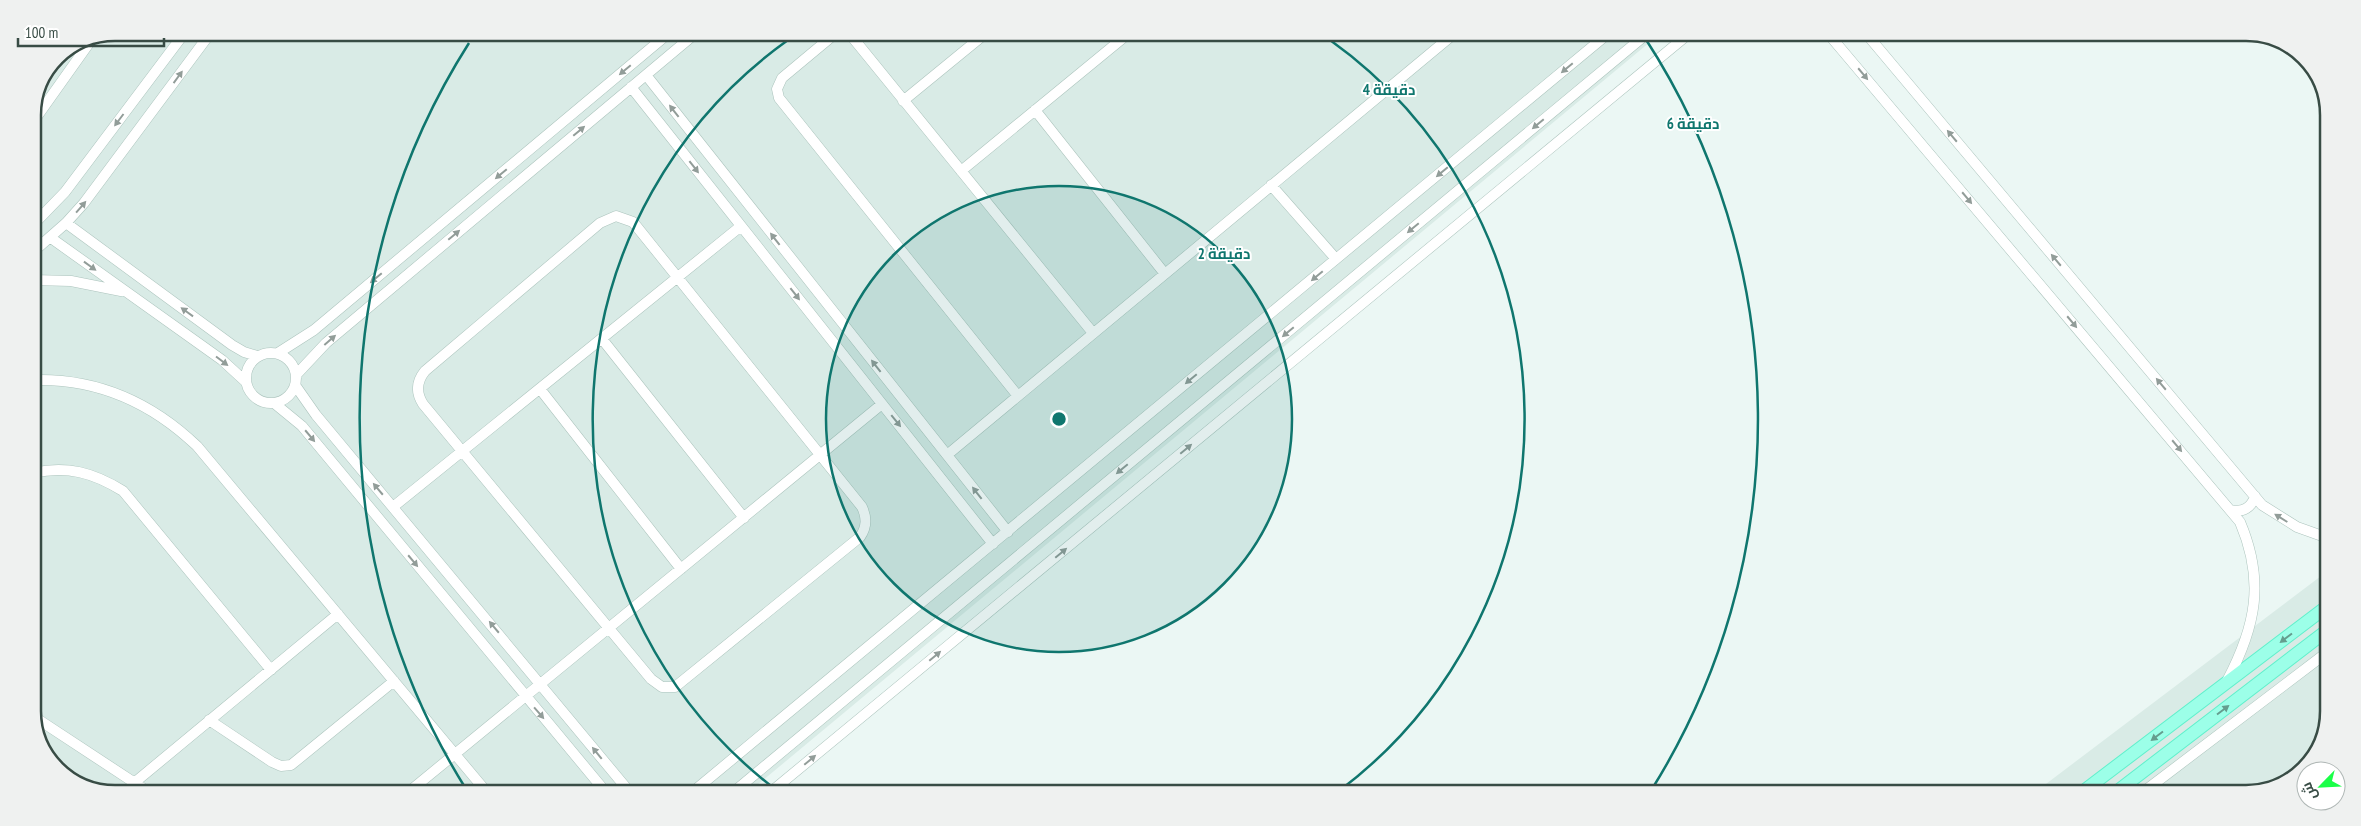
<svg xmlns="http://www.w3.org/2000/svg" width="2361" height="826" font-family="'PT Sans Narrow',Cairo,sans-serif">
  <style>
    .residential { fill: #d9ebe6 }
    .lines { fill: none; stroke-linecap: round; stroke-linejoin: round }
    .minor-casing { stroke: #acc4bd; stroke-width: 11 }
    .major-casing { stroke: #60f0cc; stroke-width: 14 }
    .minor { stroke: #fff; stroke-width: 10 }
    .major { stroke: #9cffe8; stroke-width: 12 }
    .oneway { fill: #929d99 }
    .oneway2 { fill: #659d8e }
    .ring { fill: none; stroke: #0f766e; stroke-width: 2.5 }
    .rim { fill: none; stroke: #384c45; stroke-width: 2.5 }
    .centre { fill: #0f766e; stroke: #fff; stroke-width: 2.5 }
    .ring-label { font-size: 15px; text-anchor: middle; font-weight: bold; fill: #0f766e; stroke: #fff; stroke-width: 4; stroke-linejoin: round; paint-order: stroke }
  </style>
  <rect width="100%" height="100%" fill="#ebf7f4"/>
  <path class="residential" d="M1656,37L750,791L89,789L50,761L33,716V110L57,57L84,39Z
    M2325,573L2324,737L2296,776L2246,793H2034Z"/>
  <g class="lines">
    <defs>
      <path id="minor" d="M1831,37L2240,522C2265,581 2256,626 2227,681
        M1869,37L2262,505L2297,527L2325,537
        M830,38L782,78L777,89L779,98L1018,396
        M853,38L1093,333
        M646,75L1008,532
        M631,87L993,544
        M903,101L980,38
        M1035,110L1165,274
        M33,122L92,39
        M961,171L1123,38
        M1271,185L1336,259
        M616,216L633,222L862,507C867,518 867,527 860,537L675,687H662L651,679L423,404C416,393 416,382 425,371L600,223Z
        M66,223L232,345L244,352L257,356
        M33,225L65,192L180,39
        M51,238L222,360L246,382
        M33,252L66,223L84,203L206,39
        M33,280L71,281L121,291
        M602,339L744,518
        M246 378a25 25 0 1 1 50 0a25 25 0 1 1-50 0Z
        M278,353L314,330L663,38
        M296,375L326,343L690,38
        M33,380C96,378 151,402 197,446L485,790
        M295,385L316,415L628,790
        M540,389L681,569
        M274,403L302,426L604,790
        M947,455L1449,38
        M33,473C67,465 94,473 123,491L271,670
        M393,507L741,226
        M2231,510C2243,513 2252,507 2255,496
        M33,716L144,789
        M209,720L272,762L281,766L291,765L394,681
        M134,783L338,614
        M411,790L882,404
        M695,790L1604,37
        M736,790L1643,37
        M772,791L1685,37
        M2142,793L2325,654"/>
      <path id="major" d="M2081,793L2325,608
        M2115,793L2325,632"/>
    </defs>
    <use href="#minor" class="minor-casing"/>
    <use href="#major" class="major-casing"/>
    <use href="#minor" class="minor"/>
    <use href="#major" class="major"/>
  </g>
  <defs><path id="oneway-solid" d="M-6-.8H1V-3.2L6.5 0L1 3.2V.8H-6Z" transform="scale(1.25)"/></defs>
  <g class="oneway">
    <use href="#oneway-solid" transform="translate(1567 68) rotate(140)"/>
    <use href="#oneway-solid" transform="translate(625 70) rotate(140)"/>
    <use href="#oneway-solid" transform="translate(1863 74) rotate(50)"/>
    <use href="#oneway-solid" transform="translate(178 77) rotate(-54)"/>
    <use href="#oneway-solid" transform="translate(674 111) rotate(-128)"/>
    <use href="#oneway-solid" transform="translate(119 120) rotate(127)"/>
    <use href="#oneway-solid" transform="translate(1538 124) rotate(140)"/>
    <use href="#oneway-solid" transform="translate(579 131) rotate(-40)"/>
    <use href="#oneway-solid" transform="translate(1952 136) rotate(-130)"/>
    <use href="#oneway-solid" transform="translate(694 167) rotate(52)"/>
    <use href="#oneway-solid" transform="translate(1442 172) rotate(140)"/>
    <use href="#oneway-solid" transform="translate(501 174) rotate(140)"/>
    <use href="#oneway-solid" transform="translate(1967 198) rotate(50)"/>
    <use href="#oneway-solid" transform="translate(81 207) rotate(-49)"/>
    <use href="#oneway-solid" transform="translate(1413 228) rotate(140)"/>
    <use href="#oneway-solid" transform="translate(454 235) rotate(-40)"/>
    <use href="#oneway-solid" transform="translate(775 239) rotate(-128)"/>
    <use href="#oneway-solid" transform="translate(2056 260) rotate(-130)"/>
    <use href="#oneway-solid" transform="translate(90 266) rotate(36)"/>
    <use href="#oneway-solid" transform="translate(1317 276) rotate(140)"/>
    <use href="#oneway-solid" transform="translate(376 278) rotate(140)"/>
    <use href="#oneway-solid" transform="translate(795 294) rotate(52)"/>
    <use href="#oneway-solid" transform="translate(187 312) rotate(-144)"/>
    <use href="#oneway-solid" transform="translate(2072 322) rotate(50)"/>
    <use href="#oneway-solid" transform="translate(1288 332) rotate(140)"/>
    <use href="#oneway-solid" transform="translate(330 340) rotate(-41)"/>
    <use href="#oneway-solid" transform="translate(222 361) rotate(37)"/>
    <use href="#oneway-solid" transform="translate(876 366) rotate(-128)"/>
    <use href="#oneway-solid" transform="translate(1191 379) rotate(140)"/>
    <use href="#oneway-solid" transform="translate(2161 384) rotate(-130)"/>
    <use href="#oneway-solid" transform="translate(896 421) rotate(51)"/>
    <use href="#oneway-solid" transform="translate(310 436) rotate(50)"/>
    <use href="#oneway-solid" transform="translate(2177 446) rotate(50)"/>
    <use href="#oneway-solid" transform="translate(1186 449) rotate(-40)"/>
    <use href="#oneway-solid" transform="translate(1122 469) rotate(140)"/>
    <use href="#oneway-solid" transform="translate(378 489) rotate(-130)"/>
    <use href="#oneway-solid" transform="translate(977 493) rotate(-128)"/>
    <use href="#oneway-solid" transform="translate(2281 518) rotate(-148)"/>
    <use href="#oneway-solid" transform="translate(1061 553) rotate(-40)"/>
    <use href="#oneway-solid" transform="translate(413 561) rotate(50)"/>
    <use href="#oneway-solid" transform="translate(494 627) rotate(-130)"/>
    <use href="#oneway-solid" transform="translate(935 656) rotate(-40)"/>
    <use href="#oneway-solid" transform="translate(539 713) rotate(49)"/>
    <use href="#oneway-solid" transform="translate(597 753) rotate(-129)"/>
    <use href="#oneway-solid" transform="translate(810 760) rotate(-40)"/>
  </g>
  <g class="oneway2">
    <use href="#oneway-solid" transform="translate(2286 638) rotate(143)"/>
    <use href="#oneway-solid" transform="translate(2223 710) rotate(-37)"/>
    <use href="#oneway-solid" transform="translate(2157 736) rotate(143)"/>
  </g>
  <circle cx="1059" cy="419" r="233" fill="#0f766e" fill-opacity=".12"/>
  <g class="ring">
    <circle cx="1059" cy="419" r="233"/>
    <path d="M775 789A466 466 0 0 1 788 40M1330 40A466 466 0 0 1 1339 791"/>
    <path d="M466 789A699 699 0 0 1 469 43M1645 38A699 699 0 0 1 1652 789"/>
  </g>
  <path d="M0 0H2361V826H0ZM115 41H2246A74 74 0 0 1 2320 115V711A74 74 0 0 1 2246 785H115A74 74 0 0 1 41 711V115A74 74 0 0 1 115 41Z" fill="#eff1f0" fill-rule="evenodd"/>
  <path class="rim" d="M115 41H2246A74 74 0 0 1 2320 115V711A74 74 0 0 1 2246 785H115A74 74 0 0 1 41 711V115A74 74 0 0 1 115 41Z"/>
  <circle cx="1059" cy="419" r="8" class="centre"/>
  <g class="ring-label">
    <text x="1389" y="95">4 دقيقة</text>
    <text x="1693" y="129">6 دقيقة</text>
    <text x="1224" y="259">2 دقيقة</text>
  </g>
  <g transform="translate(2321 786) rotate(246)"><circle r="24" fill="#ffffff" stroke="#afb7b5"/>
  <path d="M0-4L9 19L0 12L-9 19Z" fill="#1aff48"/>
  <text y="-8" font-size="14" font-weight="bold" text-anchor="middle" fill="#384c45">ش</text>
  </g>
  <path d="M18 38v8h146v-8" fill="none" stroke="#384c45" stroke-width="2.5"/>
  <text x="25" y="38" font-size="15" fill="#384c45" stroke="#ffffff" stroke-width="4" paint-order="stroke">100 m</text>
</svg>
